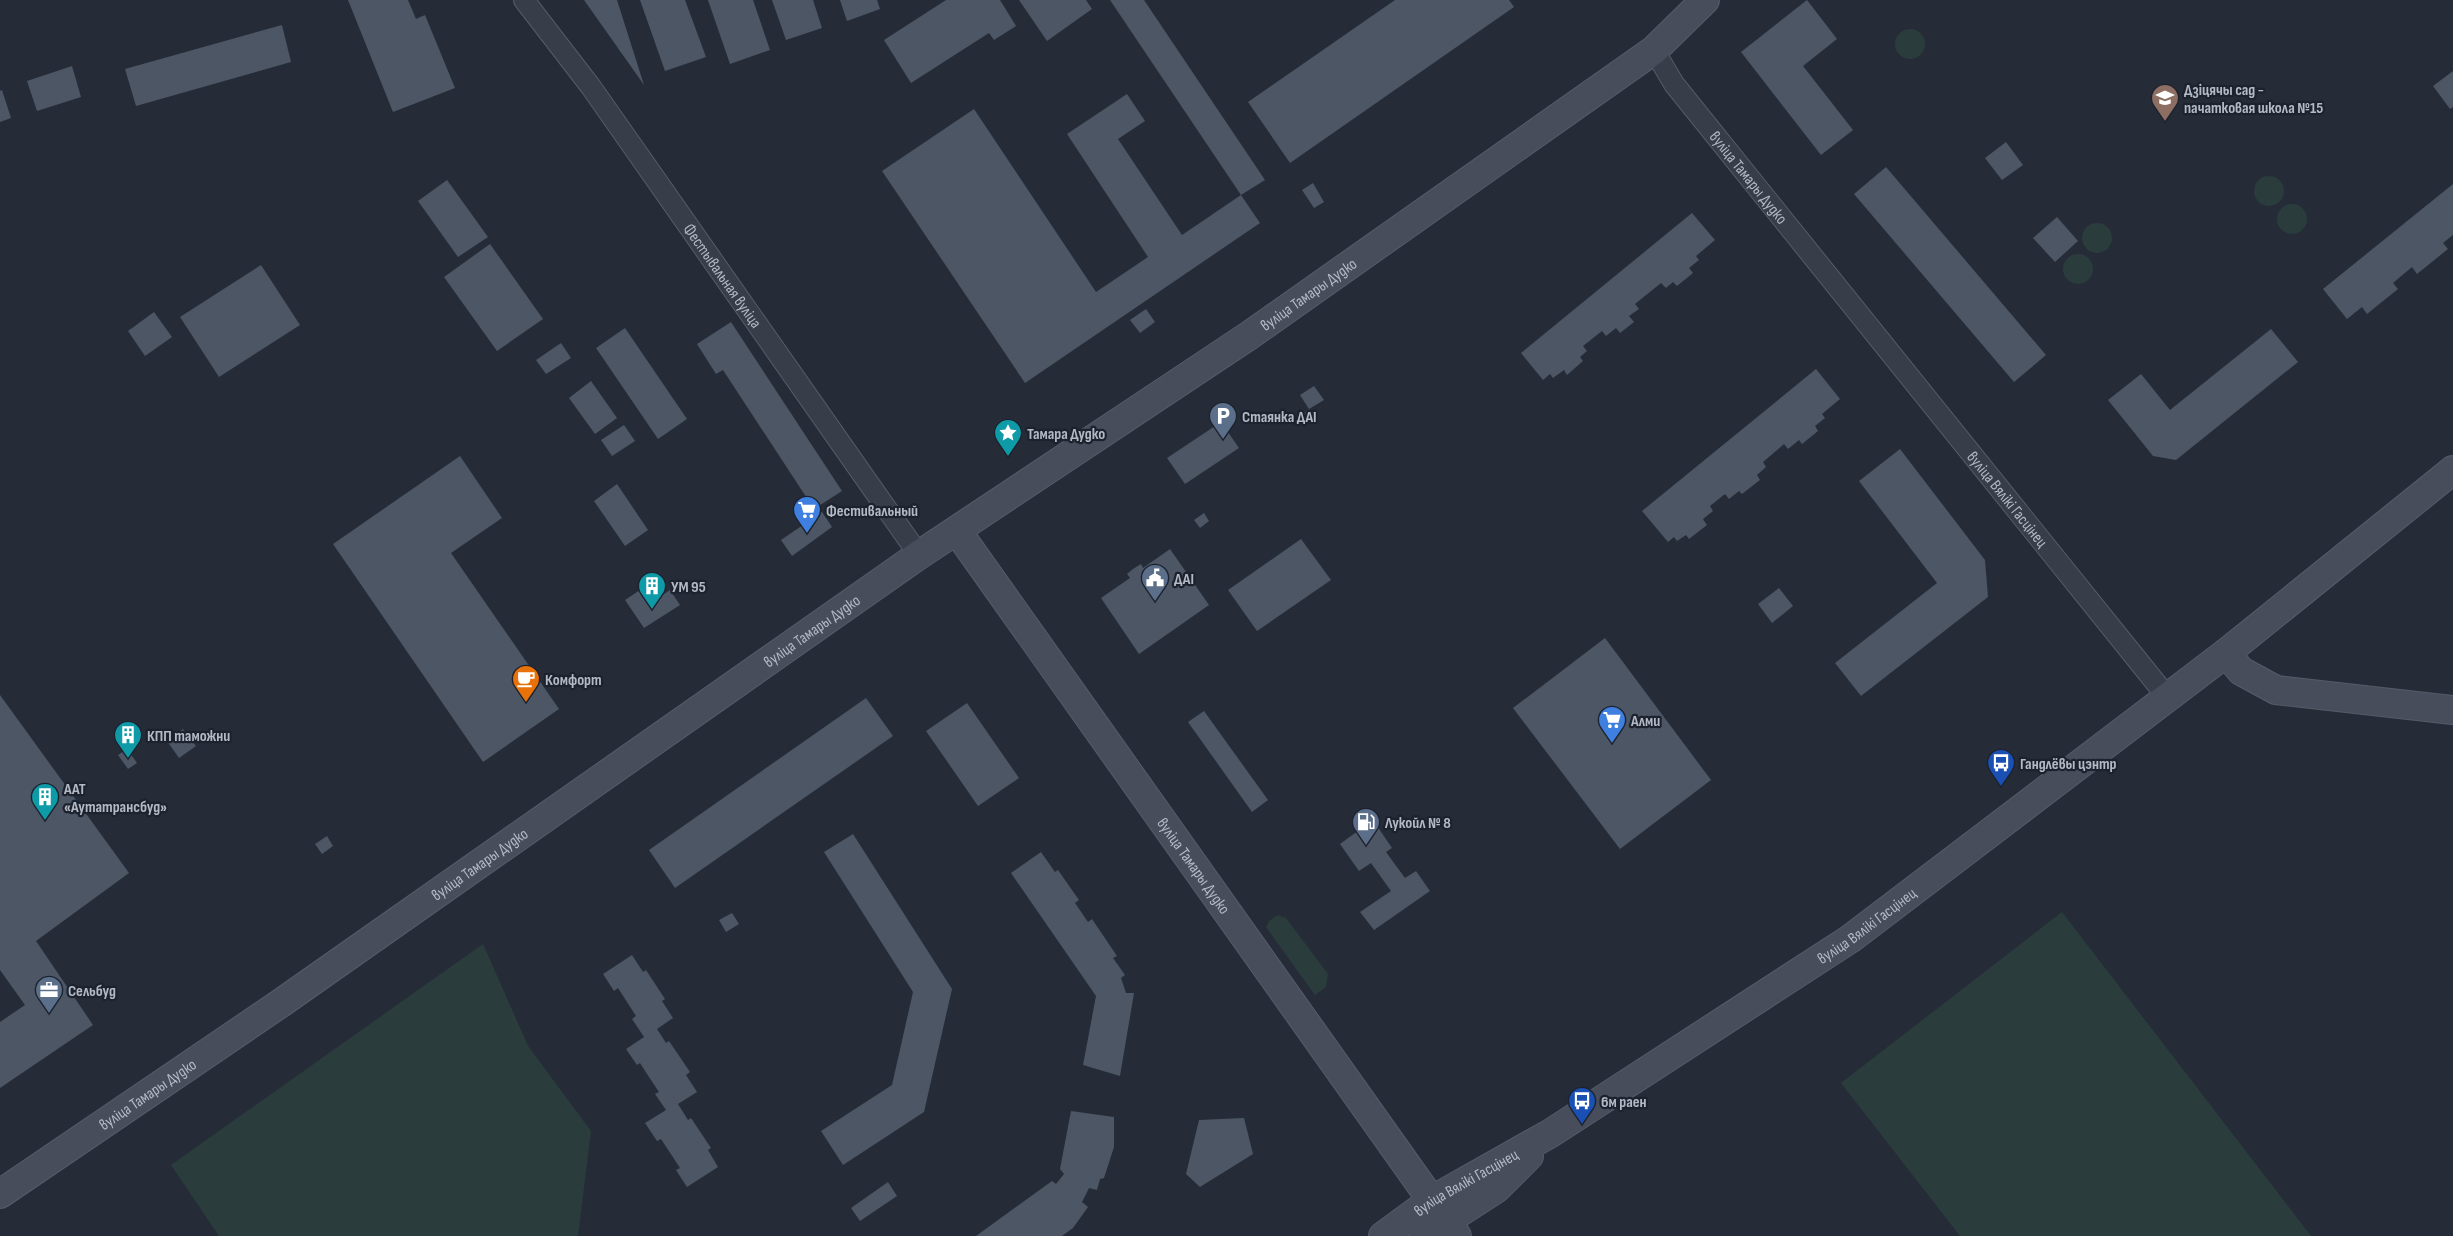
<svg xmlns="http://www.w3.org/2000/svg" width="2453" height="1236" font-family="'Sofia Sans Condensed',sans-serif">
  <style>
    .green { fill: #2b3c3d }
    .building { fill: #4d5664 }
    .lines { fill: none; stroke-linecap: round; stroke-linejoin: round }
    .street-casing { stroke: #565c67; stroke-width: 22 }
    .secondary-casing { stroke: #565c67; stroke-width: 30 }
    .street { stroke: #383e49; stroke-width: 20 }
    .secondary { stroke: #474d5b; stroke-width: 28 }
    .labels { text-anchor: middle; stroke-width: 4.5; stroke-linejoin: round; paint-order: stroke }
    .poi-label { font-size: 16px; font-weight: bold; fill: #b3b9c5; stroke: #1d232e; text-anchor: start }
    .street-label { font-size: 16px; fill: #b3b9c5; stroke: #1d232e }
  </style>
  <rect width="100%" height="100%" fill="#252c38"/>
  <path class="green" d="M1895 44a15 15 0 1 1 30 0a15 15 0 1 1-30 0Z
    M2254 191a15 15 0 1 1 30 0a15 15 0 1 1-30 0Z
    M2277 219a15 15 0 1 1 30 0a15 15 0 1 1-30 0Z
    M2082 238a15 15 0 1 1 30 0a15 15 0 1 1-30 0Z
    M2063 269a15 15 0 1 1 30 0a15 15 0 1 1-30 0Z
    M2062,912L2311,1236H1960L1841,1083Z
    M1278,915L1286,918L1328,974L1326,987L1315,995L1266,927L1269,921Z
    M483,944L528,1046L591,1131L578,1236H219L171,1165Z"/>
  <path class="building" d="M348,0H408L416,19L425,15L455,88L393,112Z
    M584,0H617L644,85Z
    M640,0H685L706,57L665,71Z
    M708,0H753L770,50L730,64Z
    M772,0H813L822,28L786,40Z
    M840,0H877L880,9L847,21Z
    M946,0H1000L1016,26L994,40L989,33L911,83L884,40Z
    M1019,0H1086L1092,9L1047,41Z
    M1110,0H1144L1265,180L1241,195Z
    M1395,0H1509L1514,7L1290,163L1248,102Z
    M1807,0L1837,39L1803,66L1853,130L1821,155L1741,52Z
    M282,25L291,62L136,106L125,69Z
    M72,66L81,97L37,111L27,81Z
    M2453,71V107L2450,109L2433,86Z
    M2,90L11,118L0,122V91Z
    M1127,94L1145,121L1118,139L1182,235L1241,195L1260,223L1025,383L882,171L974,109L1096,292L1148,257L1067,134Z
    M2006,142L2023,165L2002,180L1985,158Z
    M1886,167L2046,355L2014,382L1854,194Z
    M447,180L488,237L458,257L418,201Z
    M1313,183L1324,202L1314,208L1302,190Z
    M2453,184V235L2443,243L2448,249L2417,274L2412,267L2393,283L2398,289L2367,314L2362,307L2347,319L2323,289Z
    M1692,213L1715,240L1696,256L1699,260L1689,268L1693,273L1677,286L1673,282L1666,288L1661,283L1635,304L1639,309L1629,316L1634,322L1620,333L1616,328L1606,336L1602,331L1583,346L1587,351L1580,357L1583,361L1567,375L1564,370L1553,378L1550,374L1543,380L1521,353Z
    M2057,217L2078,241L2055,262L2033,238Z
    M490,244L543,319L497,351L444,277Z
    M261,265L300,325L219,377L180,317Z
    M1146,309L1155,322L1140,333L1130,320Z
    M154,312L172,337L145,356L128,331Z
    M731,322L842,491L814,509L723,370L716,374L697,344Z
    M625,328L687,419L658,439L596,348Z
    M2271,329L2298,362L2176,460L2153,456L2108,400L2141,374L2170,410Z
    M561,343L571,358L546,374L536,360Z
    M1816,369L1840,399L1822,414L1825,418L1815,426L1818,431L1802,444L1799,440L1788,449L1784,444L1763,462L1766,467L1757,475L1760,480L1742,494L1739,491L1729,499L1725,494L1710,506L1713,511L1703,519L1707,525L1689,539L1686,535L1677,541L1674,537L1668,542L1642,511Z
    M591,381L617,418L595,434L569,398Z
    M1314,386L1324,400L1309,409L1300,395Z
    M1309,409L1315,418L1310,421L1304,413Z
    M1221,422L1239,448L1185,484L1167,458Z
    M624,425L635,441L612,456L601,440Z
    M1900,449L1985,560L1988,597L1861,696L1835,663L1937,583L1859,481Z
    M460,456L502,518L451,553L559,709L483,762L333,544Z
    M617,484L648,530L625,546L594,501Z
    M822,512L832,527L792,556L781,540Z
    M1204,513L1209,521L1200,528L1194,520Z
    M1301,539L1331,580L1257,631L1228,590Z
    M1170,549L1209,605L1139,654L1101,598L1130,578L1127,574L1133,569L1141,564L1143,568Z
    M1779,588L1793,606L1772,623L1758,604Z
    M640,590L649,604L670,590L680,605L644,628L625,600Z
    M1605,638L1711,780L1620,849L1513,708Z
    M0,695L129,873L36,941L93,1025L0,1088V1022L25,1005L0,970Z
    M866,698L893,736L675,888L649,850Z
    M967,703L1019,778L978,806L926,731Z
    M1204,711L1268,800L1252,812L1188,722Z
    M183,729L196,746L179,758L167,741Z
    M127,749L137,763L128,769L118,755Z
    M1373,820L1392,848L1386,852L1405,878L1416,871L1430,891L1374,930L1360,912L1391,891L1371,863L1359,871L1340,844Z
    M853,834L952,989L924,1112L843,1165L821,1131L892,1085L913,992L824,852Z
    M327,836L333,846L322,854L315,844Z
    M1041,852L1055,872L1058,870L1079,900L1075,903L1088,922L1092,919L1117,956L1113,958L1125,975L1121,978L1126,993H1134L1120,1076L1083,1065L1096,996L1011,873Z
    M732,913L739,924L726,932L719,920Z
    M632,955L643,972L646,970L665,999L662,1001L673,1018L657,1029L666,1043L669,1041L690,1072L686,1075L697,1092L678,1104L688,1120L691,1118L711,1148L708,1150L718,1167L687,1187L676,1170L680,1168L661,1139L657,1141L645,1123L666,1110L655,1094L659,1092L649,1077L640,1063L637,1065L626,1049L644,1037L632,1019L636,1016L618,988L614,991L603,974Z
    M1071,1111L1114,1117V1147L1104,1178L1100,1179L1097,1190L1089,1188L1082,1202L1088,1207L1073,1228L1062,1236H976L1052,1181L1056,1184L1064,1174L1060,1169Z
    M1244,1118L1253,1154L1200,1187L1186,1174L1199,1120Z
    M888,1182L897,1196L860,1221L851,1208Z"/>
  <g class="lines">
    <defs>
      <g id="street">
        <path id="s1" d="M524,0L591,87L919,555"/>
        <path id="s2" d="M1654,50L1674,84L2168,698"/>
      </g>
      <g id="secondary">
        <path id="s3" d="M957,531L1457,1236"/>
        <path d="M2226,653L2241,671L2276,690L2453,710"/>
        <path id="s4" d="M0,1194L281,1003L919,555L1247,337L1654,50L1705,0"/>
        <path id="s5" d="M1383,1236L1432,1200L1551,1133L1850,939L2226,653L2453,470"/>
        <path d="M1423,1236L1496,1189L1529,1156"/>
      </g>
    </defs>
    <use href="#street" class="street-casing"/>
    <use href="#secondary" class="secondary-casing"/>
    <use href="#street" class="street"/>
    <use href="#secondary" class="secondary"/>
  </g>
  <defs>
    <symbol id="school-pin" viewBox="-11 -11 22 30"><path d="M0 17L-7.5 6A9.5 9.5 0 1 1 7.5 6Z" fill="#8d6e63" stroke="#1d232e"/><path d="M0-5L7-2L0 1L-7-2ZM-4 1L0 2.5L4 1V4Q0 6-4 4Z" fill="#fff"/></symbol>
    <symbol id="parking-pin" viewBox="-11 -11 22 30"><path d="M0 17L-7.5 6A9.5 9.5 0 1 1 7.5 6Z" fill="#5c6f8a" stroke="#1d232e"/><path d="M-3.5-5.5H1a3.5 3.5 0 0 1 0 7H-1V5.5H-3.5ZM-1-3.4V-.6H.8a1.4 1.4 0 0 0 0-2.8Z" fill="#fff"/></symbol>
    <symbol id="sight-pin" viewBox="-11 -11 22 30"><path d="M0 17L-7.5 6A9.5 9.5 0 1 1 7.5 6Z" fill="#0f9aa8" stroke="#1d232e"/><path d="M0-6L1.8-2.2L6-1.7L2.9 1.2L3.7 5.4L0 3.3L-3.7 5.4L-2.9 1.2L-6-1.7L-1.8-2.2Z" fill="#fff"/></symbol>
    <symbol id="supermarket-pin" viewBox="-11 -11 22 30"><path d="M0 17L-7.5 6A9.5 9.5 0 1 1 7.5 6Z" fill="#3f7fe0" stroke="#1d232e"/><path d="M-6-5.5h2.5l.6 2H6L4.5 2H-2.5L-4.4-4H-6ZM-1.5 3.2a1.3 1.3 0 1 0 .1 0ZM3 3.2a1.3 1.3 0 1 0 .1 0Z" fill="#fff"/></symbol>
    <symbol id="civic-pin" viewBox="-11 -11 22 30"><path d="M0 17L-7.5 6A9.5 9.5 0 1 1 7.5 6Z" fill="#5c6f8a" stroke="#1d232e"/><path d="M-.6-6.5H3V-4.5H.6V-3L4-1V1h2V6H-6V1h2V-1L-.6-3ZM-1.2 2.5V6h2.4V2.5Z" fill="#fff"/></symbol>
    <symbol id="building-pin" viewBox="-11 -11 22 30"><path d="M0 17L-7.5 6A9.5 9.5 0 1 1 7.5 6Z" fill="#0f9aa8" stroke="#1d232e"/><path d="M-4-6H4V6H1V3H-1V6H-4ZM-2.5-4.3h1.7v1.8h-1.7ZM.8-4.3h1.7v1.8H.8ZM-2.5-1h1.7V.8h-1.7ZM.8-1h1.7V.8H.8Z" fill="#fff"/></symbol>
    <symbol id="cafe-pin" viewBox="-11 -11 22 30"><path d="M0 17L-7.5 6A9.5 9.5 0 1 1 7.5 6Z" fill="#e8710a" stroke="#1d232e"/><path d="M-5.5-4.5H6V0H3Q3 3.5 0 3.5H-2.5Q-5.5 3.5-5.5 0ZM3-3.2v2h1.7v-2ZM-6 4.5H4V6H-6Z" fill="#fff"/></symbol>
    <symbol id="bus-pin" viewBox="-11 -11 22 30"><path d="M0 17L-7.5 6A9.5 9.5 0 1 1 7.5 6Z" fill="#1a4fb4" stroke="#1d232e"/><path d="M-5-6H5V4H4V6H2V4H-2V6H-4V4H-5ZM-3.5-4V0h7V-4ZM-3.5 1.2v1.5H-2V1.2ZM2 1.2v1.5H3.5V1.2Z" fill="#fff"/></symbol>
    <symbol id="fuel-pin" viewBox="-11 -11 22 30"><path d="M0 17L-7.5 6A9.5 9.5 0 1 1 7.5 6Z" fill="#5c6f8a" stroke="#1d232e"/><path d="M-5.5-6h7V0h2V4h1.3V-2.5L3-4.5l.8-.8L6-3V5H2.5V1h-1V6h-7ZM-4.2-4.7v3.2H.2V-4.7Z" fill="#fff"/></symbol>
    <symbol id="office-pin" viewBox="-11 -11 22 30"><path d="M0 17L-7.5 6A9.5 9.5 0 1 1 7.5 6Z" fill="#5c6f8a" stroke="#1d232e"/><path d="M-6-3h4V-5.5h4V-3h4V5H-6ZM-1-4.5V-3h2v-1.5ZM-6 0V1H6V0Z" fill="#fff"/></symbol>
  </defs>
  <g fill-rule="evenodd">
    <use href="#school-pin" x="2149" y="82" width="32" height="43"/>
    <use href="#parking-pin" x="1207" y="400" width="32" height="43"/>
    <use href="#sight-pin" x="992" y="417" width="32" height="43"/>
    <use href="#supermarket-pin" x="791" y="494" width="32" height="43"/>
    <use href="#civic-pin" x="1139" y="562" width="32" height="43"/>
    <use href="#building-pin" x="636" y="570" width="32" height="43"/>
    <use href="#cafe-pin" x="510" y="663" width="32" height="43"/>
    <use href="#supermarket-pin" x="1596" y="704" width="32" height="43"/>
    <use href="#building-pin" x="112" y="719" width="32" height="43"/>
    <use href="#bus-pin" x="1985" y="747" width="32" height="43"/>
    <use href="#building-pin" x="29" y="781" width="32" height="43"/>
    <use href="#fuel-pin" x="1350" y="806" width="32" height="43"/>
    <use href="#office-pin" x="33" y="974" width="32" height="43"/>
    <use href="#bus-pin" x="1566" y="1085" width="32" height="43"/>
  </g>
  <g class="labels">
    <g class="poi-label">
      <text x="2184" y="95">Дзіцячы сад -<tspan x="2184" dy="18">пачатковая школа №15</tspan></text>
      <text x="1242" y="422">Стаянка ДАІ</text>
      <text x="1027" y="439">Тамара Дудко</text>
      <text x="826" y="516">Фестивальный</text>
      <text x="1174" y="584">ДАІ</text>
      <text x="671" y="592">УМ 95</text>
      <text x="545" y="685">Комфорт</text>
      <text x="1631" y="726">Алми</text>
      <text x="147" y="741">КПП таможни</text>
      <text x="2020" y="769">Гандлёвы цэнтр</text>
      <text x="64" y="794">ААТ<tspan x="64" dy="18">«Аутатрансбуд»</tspan></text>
      <text x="1385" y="828">Лукойл № 8</text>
      <text x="68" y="996">Сельбуд</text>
      <text x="1601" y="1107">6м раен</text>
    </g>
    <g class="street-label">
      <text dy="6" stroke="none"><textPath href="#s2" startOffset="159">вуліца Тамары Дудко</textPath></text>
      <text dy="6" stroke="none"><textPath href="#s1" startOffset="340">Фестывальная вуліца</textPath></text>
      <text dy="6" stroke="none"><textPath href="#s4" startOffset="1588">вуліца Тамары Дудко</textPath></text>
      <text dy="6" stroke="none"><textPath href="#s2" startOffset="572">вуліца Вялікі Гасцінец</textPath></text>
      <text dy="6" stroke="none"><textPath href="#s4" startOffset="988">вуліца Тамары Дудко</textPath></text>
      <text dy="6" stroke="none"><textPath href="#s4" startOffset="582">вуліца Тамары Дудко</textPath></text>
      <text dy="6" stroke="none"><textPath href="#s3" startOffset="410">вуліца Тамары Дудко</textPath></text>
      <text dy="6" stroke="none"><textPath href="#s5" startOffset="575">вуліца Вялікі Гасцінец</textPath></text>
      <text dy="6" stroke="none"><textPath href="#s4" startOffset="178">вуліца Тамары Дудко</textPath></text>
      <text dy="6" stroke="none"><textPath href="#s5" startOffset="99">вуліца Вялікі Гасцінец</textPath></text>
    </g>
  </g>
</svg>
